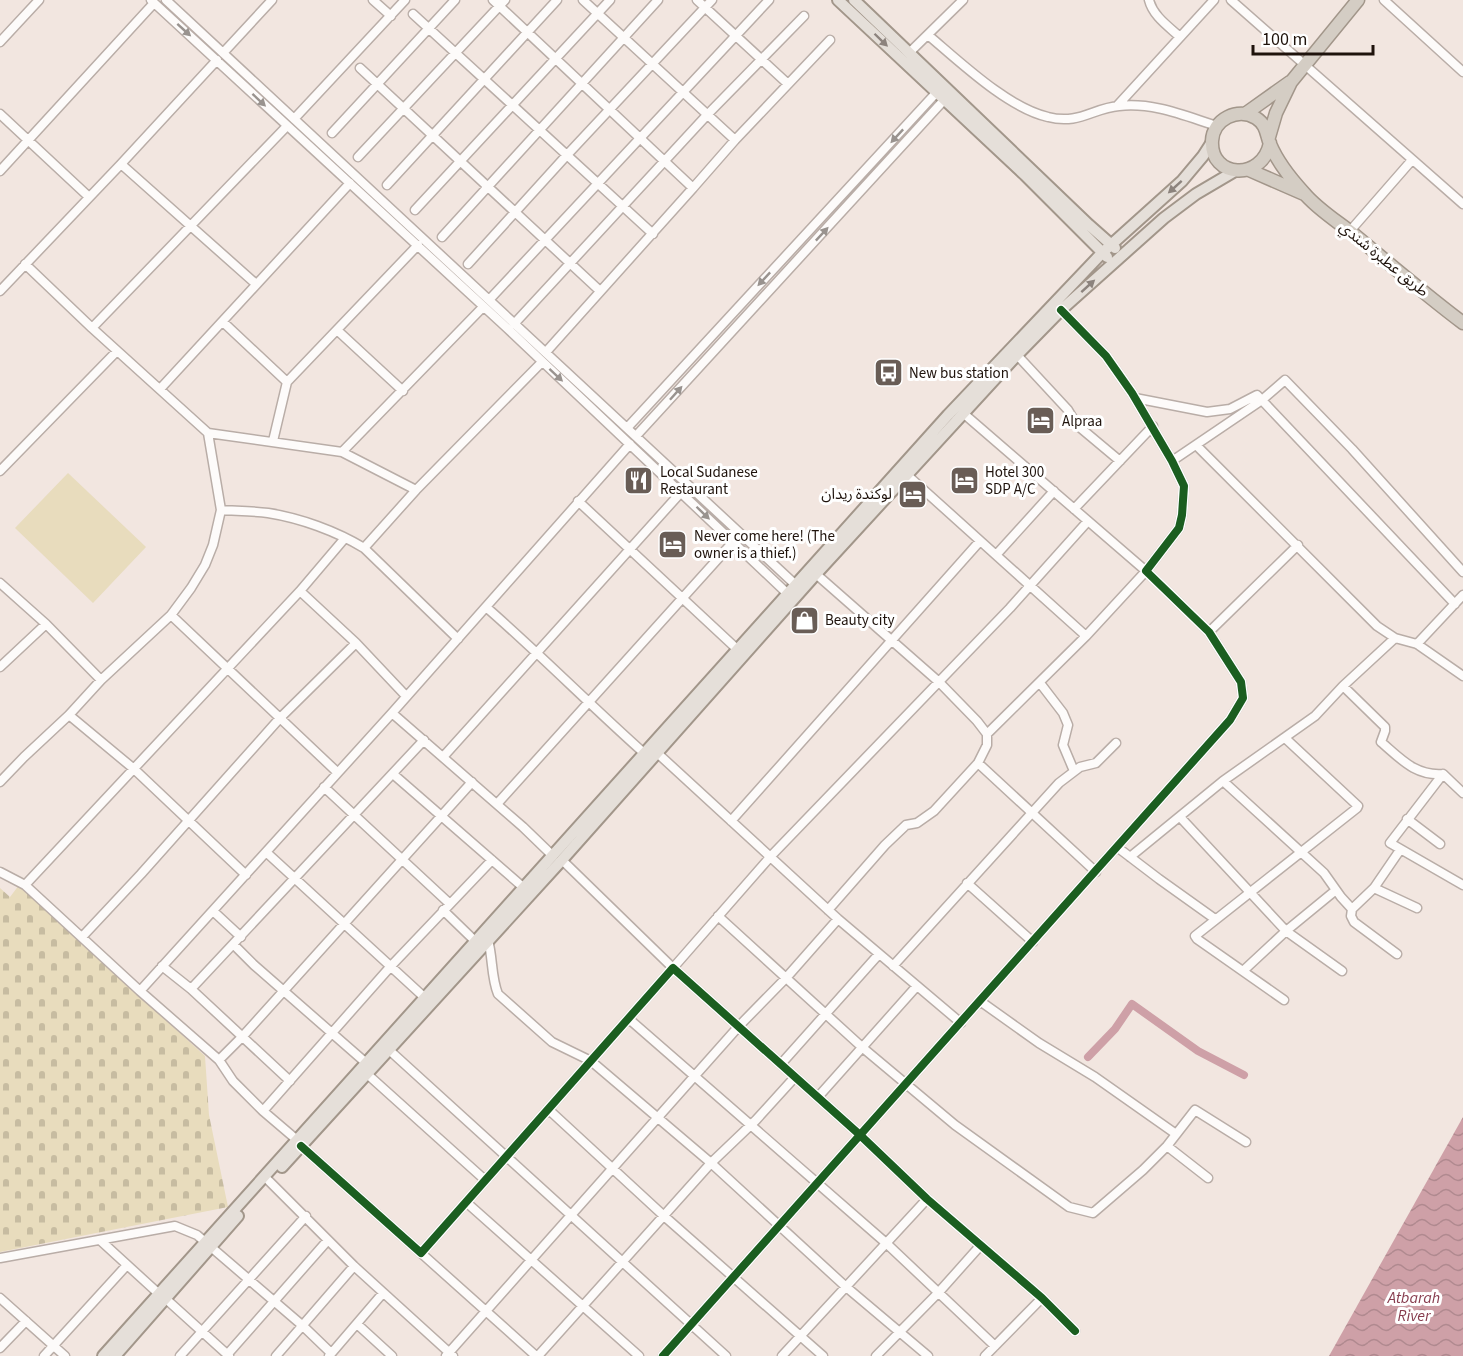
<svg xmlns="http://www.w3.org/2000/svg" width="1463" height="1356" font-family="'Source Sans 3','Noto Sans Arabic',sans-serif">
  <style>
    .green { fill: #e8dcbd }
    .cemetery { fill: url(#cemetery-stones) }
    .water { fill: url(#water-waves) }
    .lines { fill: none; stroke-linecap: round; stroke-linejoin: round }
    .canal { stroke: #cea0a7; stroke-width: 8 }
    .minor-casing { stroke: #b9ada7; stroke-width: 11 }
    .major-casing { stroke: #a2968a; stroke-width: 14 }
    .highway-casing { stroke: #a2968a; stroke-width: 15 }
    .minor { stroke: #fdfbfa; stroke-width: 8 }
    .major { stroke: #e5dfd9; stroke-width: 10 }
    .highway { stroke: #d4cdc4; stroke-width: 12 }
    .cycleway-casing { stroke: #fff; stroke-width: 11 }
    .cycleway { stroke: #1b5e20; stroke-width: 8 }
    .oneway { fill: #99938f }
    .oneway2 { fill: #8c837d }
    .labels { text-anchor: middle; stroke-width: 6; stroke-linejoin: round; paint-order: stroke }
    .street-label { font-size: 15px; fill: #1f130c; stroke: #fff }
    .poi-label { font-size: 15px; fill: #1f130c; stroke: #fff; text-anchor: start }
    .water-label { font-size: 16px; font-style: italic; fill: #873c4e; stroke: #fff }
  </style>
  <defs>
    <pattern id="cemetery-stones" width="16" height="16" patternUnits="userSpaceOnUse" patternTransform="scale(1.5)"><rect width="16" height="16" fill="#e8dcbd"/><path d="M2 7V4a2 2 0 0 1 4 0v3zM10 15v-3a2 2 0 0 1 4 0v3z" fill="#c7bca1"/></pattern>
    <pattern id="water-waves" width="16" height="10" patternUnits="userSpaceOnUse" patternTransform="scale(1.5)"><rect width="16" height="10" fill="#cea0a7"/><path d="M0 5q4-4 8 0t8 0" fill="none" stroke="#b0898f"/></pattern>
  </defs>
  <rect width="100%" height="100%" fill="#f2e6e0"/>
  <path class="green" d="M68,473L146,547L93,603L15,528Z"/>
  <path class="cemetery" d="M19,885L205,1056L209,1115L228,1207L0,1252V888L10,897Z"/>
  <path class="water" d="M1463,1117V1356H1329Z"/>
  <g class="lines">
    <path class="canal" d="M1088,1057L1115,1029L1132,1004L1198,1051L1244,1075"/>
    <defs>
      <path id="minor" d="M151,0L507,328L791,597
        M166,0L799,588
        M373,0L391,16
        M493,0L693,188L546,352
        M583,0L735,140
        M697,0L788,84
        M1149,0C1153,16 1168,26 1180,37
        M1231,0L1463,204
        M1384,0L1463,72
        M413,14L653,234
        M928,35C960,62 1008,108 1048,117C1079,125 1093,108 1119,106C1153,102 1185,116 1217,126
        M0,42L39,0
        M910,52L963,0
        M223,53L272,0
        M360,68L600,291
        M1117,106L1214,0
        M0,114L89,197
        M294,119L405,0
        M332,133L455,0
        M358,157L505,0
        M121,164L256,284
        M0,171L154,3
        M387,185L557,0
        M693,188L735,140L830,40
        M415,210L610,0
        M1350,231L1412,160
        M442,237L658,0
        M468,264L566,156L712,0
        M0,291L121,164L217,60
        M489,300L769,0
        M223,322L287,382
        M514,324L707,115L804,16
        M92,328L287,126
        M337,330L403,391
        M1017,355L1068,410L1077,425L1120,461
        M160,389L350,183
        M1135,398L1207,412L1230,409L1257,395L1455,604
        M963,413L1146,571L1086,636L987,734
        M627,428L936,93
        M208,433L342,452L416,490
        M636,436L944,100
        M273,441L287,382L418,245
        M1196,445L1377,626L1395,638L1417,644L1463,676
        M342,452L483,307
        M1172,461L1262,400L1285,380L1352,449L1463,572
        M0,471L117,351
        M906,474L1086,636
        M578,501L738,650
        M1074,509L1153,426
        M221,510C237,511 253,511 268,513C300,518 336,531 364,548L458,639
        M364,548L416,490L542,362
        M996,555L1054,491
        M816,574L939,682L977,721L987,734V745L978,763L934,811L917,823L906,825L885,845L828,910
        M0,583L46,624L101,680
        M300,591L356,643L406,696
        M486,607C540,654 591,706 645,754
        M171,615L337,772
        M1209,632L1298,545
        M1417,644L1463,595
        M0,667L46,624
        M1040,683L1063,713L1068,725L1063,745L1074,771
        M1343,686L1385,727V731L1381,742C1401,759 1415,776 1443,774L1463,793
        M392,713L523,827L553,856
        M69,715L134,769L246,875
        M654,750L838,919L961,1023
        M443,757L684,489
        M978,763L1096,872
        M393,774L524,888
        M1443,774L1390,843L1463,885
        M1223,781L1324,873L1341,897L1352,909
        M0,782L24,757L69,715L101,680L171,615L191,588L205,565L213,545L221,510L208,433L92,328L25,264
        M324,787L450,904
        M497,804L733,542
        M1180,817L1286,931L1342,971
        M1407,819L1440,844
        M731,821L980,541
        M1117,847L1159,879L1215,919
        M266,852L424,997
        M1130,857L1223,781L1315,716L1343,686L1395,638
        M562,860L673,968L771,856L1010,608L1088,521
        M0,872L25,885L140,991L219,1060L233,1081L263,1111L297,1140
        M967,883L1033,942
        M25,885L300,591L345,538
        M1374,888L1417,908
        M443,910L475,941
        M213,911L241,937
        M718,916L863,1048L955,1125L1069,1207L1093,1213L1143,1170L1167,1146L1195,1110L1246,1142
        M82,937L141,874L280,718L356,643
        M488,940C493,958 491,977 498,994L552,1042L591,1061L711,1163L845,1286L928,1356
        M234,945L254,965L365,1062
        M1397,954L1354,922L1351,916L1352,909L1374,888L1400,850
        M162,966L191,989L290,1081
        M893,966L1059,783L1080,767L1096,763L1116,743
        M1243,971L1286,931L1336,890
        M191,989L424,740
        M140,991L392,713L630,444
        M1284,1000L1197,939L1195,936L1357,808L1358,806L1285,738
        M980,1001L1039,1043L1095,1077L1176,1134
        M629,1019L886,1243L995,1346
        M388,1049L726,1356
        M219,1060L243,1036L472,782
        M781,1064L879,954
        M366,1073L485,1180
        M818,1097L916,987
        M548,1109L664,1216L823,1356
        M263,1111L391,966L492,860
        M301,1146L421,1253L673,968L860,1135L927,1199L1042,1298L1075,1331
        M1167,1146L1208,1178
        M269,1181L354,1266L453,1356
        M466,1202L639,1356
        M101,1241L159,1294
        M421,1253L536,1356
        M0,1258L175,1226L197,1235L303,1326L331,1353
        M0,1298L65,1356
        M166,1299L229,1356
        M357,1324L392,1356
        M0,1348L26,1321
        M44,1356L127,1265
        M180,1356L306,1216
        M226,1356L328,1240
        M276,1356L354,1266
        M329,1356L383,1293
        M446,1356L739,1026L786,978L838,919
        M538,1356L711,1163L756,1120L795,1077
        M663,1356L1230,720L1243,698L1241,682L1209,632L1146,571L1179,528L1182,515L1184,486L1172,461L1132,393L1106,356L1061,310
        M782,1356L927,1199
        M876,1356L939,1292L980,1246
        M985,1356L1042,1298"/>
      <path id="major" d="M838,0L1025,175L1107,257
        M854,0L1089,225L1115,248
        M282,1167L562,860L816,574L1017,355L1061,310L1164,218L1196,194L1235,171
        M103,1356L948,415L1102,253L1182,181L1203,156L1212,142
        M115,1356L238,1216"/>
      <path id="highway" d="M1245,114L1290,82
        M1269,137L1276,113L1291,82L1358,0
        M1270,143C1262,182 1210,178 1212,141C1213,119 1238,107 1256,118C1267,125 1266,134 1270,144C1277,161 1292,180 1304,193C1318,210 1340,223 1357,237C1392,266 1427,296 1463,323
        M1249,170L1304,194"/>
    </defs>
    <use href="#minor" class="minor-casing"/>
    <use href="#major" class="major-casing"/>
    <use href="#highway" class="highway-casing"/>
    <use href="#minor" class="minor"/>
    <use href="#major" class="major"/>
    <use href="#highway" class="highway"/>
    <defs>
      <path id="cycleway" d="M301,1146L421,1253L673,968L860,1135L927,1199L1042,1298L1075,1331
        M663,1356L1230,720L1243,698L1241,682L1209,632L1146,571L1179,528L1182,515L1184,486L1172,461L1132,393L1106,356L1061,310"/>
    </defs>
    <use href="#cycleway" class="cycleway-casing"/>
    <use href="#cycleway" class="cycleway"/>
  </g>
  <defs><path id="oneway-solid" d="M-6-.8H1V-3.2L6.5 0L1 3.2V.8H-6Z" transform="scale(1.5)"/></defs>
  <g class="oneway">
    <use href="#oneway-solid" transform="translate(184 30) rotate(42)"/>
    <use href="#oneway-solid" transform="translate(259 100) rotate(43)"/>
    <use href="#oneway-solid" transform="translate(897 136) rotate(133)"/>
    <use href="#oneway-solid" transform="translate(822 234) rotate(-47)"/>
    <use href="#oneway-solid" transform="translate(764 279) rotate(133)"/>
    <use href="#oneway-solid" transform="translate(556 375) rotate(43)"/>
    <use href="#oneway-solid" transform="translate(676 393) rotate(-48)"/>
    <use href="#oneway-solid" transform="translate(703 513) rotate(44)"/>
  </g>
  <g class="oneway2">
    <use href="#oneway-solid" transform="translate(881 40) rotate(44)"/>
    <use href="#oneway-solid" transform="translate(1175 187) rotate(138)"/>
    <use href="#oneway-solid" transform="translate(1088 286) rotate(-42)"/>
  </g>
  <defs>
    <symbol id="bus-square" viewBox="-11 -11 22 22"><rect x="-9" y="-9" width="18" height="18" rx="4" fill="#695d56" stroke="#fff"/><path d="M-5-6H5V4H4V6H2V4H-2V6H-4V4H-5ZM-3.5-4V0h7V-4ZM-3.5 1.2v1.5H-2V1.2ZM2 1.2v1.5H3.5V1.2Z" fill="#fff"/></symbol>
    <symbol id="hotel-square" viewBox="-11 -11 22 22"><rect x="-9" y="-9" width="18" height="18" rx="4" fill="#695d56" stroke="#fff"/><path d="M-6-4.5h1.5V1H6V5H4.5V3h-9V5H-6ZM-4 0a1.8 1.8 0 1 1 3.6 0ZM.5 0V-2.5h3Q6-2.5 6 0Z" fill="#fff"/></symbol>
    <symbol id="restaurant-square" viewBox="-11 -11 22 22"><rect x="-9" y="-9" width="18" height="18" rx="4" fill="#695d56" stroke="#fff"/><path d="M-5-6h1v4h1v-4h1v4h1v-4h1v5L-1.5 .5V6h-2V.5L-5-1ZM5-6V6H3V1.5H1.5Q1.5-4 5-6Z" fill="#fff"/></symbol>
    <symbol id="shop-square" viewBox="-11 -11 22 22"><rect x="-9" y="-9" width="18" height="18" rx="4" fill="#695d56" stroke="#fff"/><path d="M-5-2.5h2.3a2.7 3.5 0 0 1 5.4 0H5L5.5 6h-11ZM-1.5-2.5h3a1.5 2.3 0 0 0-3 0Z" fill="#fff"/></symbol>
  </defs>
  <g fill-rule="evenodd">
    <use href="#bus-square" x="872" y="356" width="33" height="33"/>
    <use href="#hotel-square" x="1024" y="404" width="33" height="33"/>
    <use href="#restaurant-square" x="622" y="464" width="33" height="33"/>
    <use href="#hotel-square" x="948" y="464" width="33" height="33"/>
    <use href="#hotel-square" x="896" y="478" width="33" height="33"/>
    <use href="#hotel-square" x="656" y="528" width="33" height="33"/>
    <use href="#shop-square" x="788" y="604" width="33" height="33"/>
  </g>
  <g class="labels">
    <g class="street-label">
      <text transform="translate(1384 259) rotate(39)" y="5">طريق عطبرة شندي</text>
    </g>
    <g class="poi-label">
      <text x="909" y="378">New bus station</text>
      <text x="1062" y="426">Alpraa</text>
      <text x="660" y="477">Local Sudanese<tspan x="660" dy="17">Restaurant</tspan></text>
      <text x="985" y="477">Hotel 300<tspan x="985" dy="17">SDP A/C</tspan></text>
      <text x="892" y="499" text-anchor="end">لوكندة ريدان</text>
      <text x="694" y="541">Never come here! (The<tspan x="694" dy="17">owner is a thief.)</tspan></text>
      <text x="825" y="625">Beauty city</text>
    </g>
    <g class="water-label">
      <text x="1414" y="1303">Atbarah<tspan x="1414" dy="18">River</tspan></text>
    </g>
  </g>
  <path d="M1253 45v9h120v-9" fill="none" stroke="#1f130c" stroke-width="3"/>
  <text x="1262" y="45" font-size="18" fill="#1f130c" stroke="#ffffff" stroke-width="4.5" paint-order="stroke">100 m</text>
</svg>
